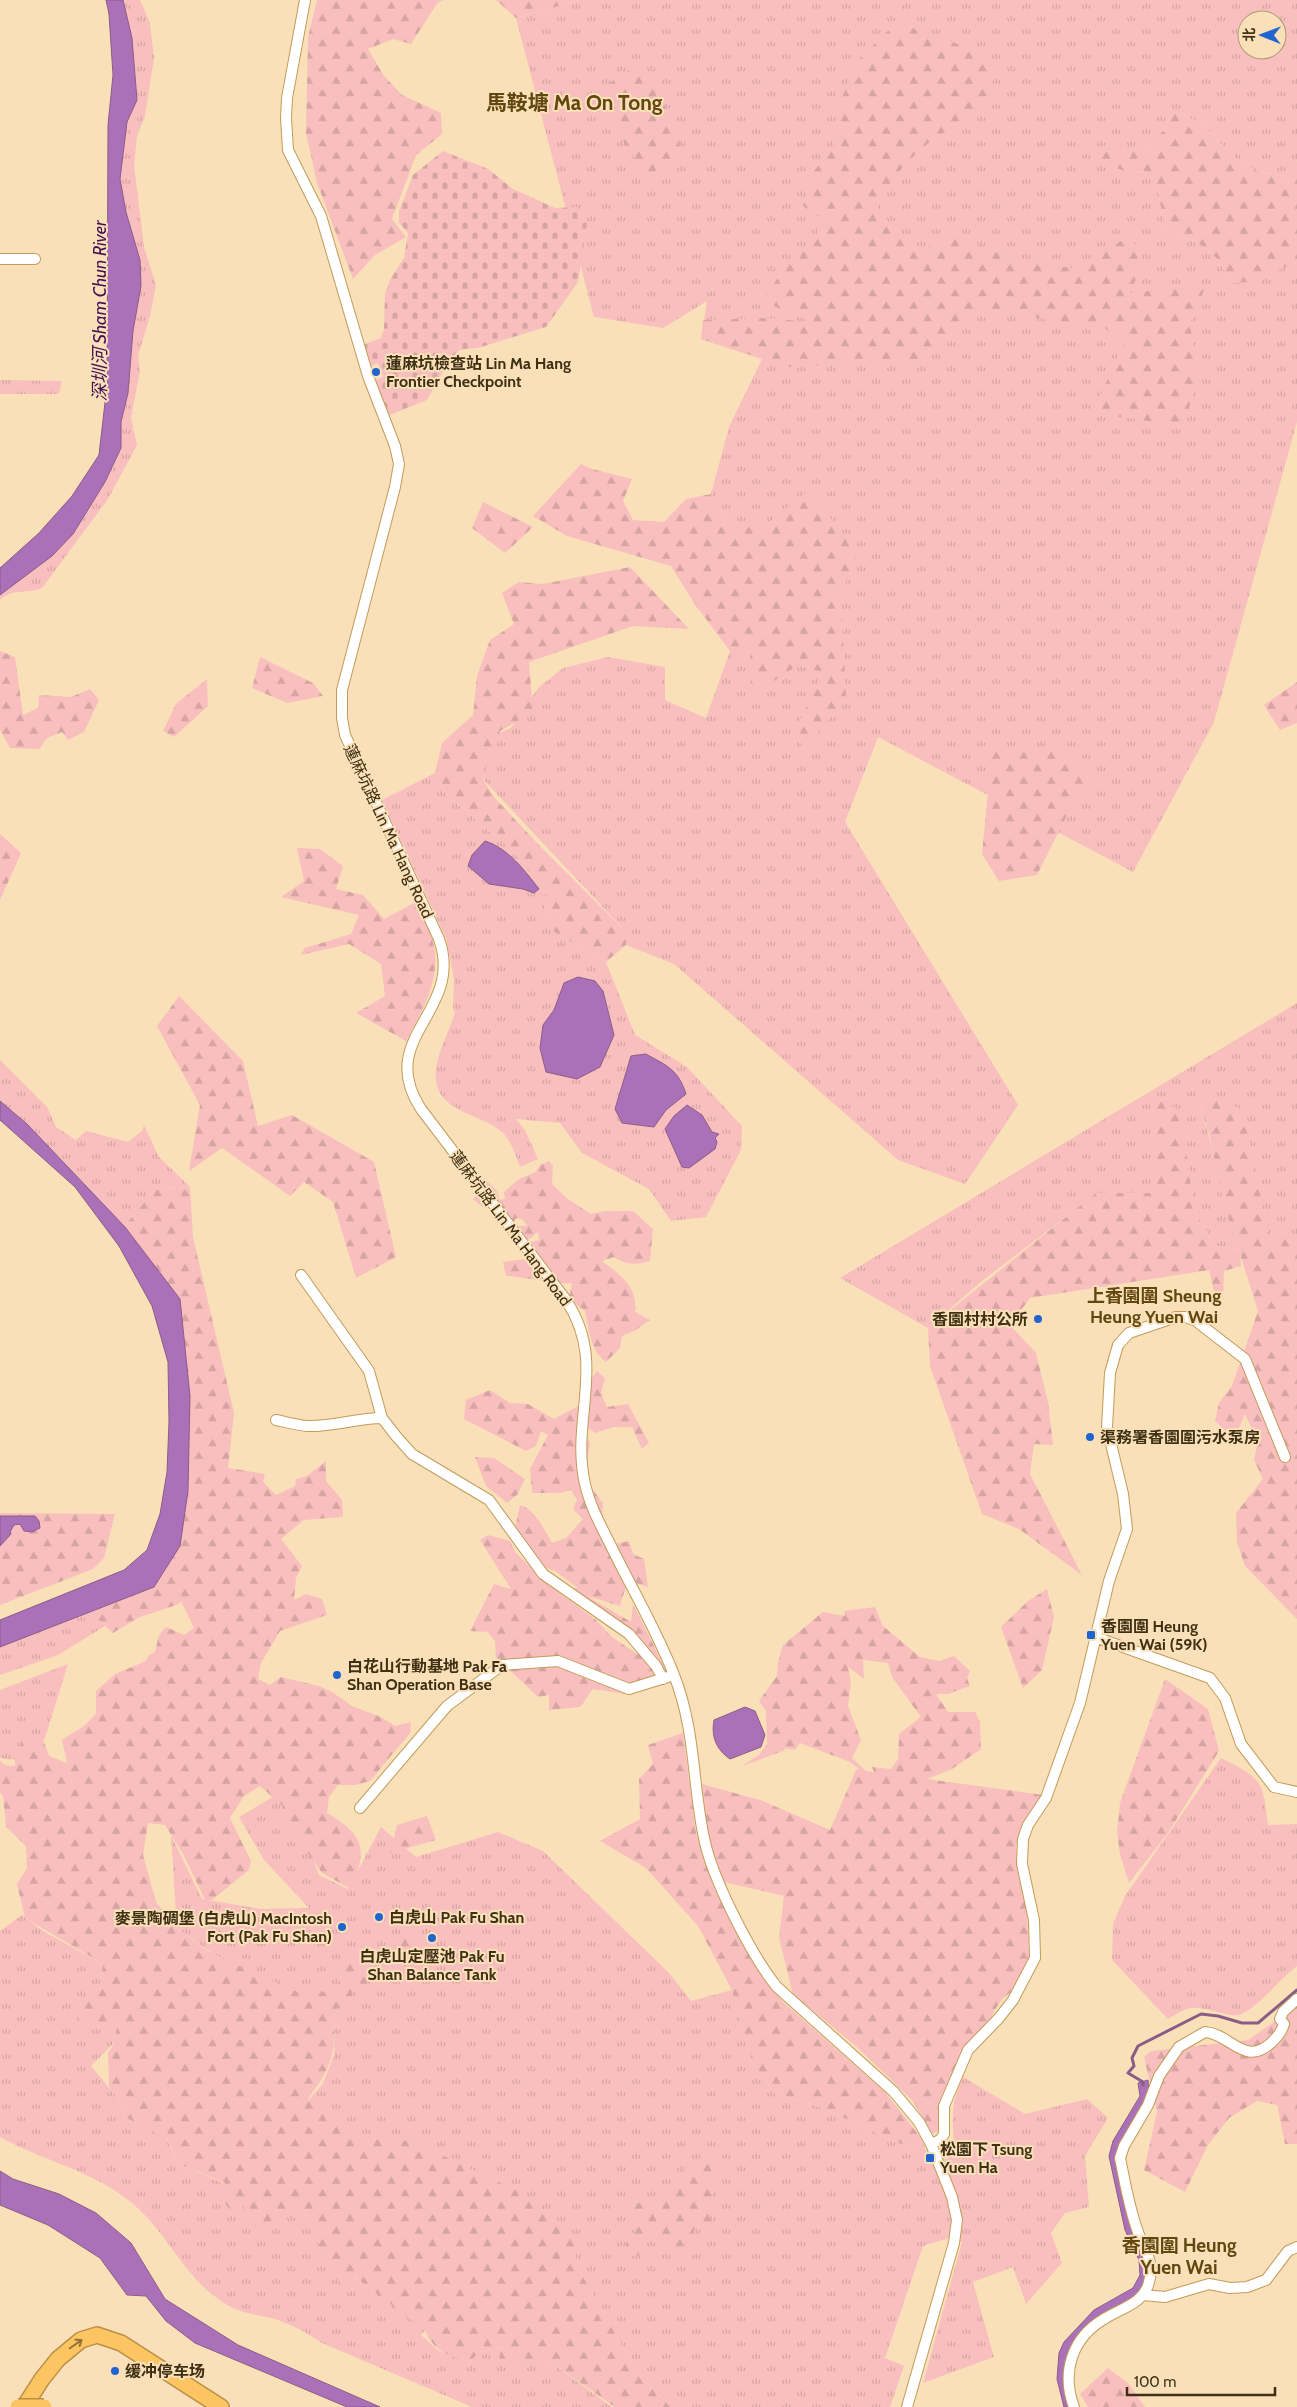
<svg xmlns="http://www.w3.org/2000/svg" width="1297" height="2407" font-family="Cabin,'Noto Sans SC',sans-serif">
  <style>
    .grass { fill: url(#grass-tufts); fill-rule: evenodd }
    .forest { fill: url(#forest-firs); fill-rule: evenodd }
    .cemetery { fill: url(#cemetery-stones) }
    .water { fill: #ab71b8; stroke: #8b5d86 }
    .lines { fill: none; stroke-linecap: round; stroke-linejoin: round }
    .stream { stroke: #8b5d86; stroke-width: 3 }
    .minor-casing { stroke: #c29b58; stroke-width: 12 }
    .highway-casing { stroke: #ba9046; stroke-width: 18 }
    .minor { stroke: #fff; stroke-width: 10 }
    .highway { stroke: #fdc561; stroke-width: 15 }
    .highway-bridge-casing { stroke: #ba9046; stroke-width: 18; stroke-linecap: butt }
    .highway-bridge { stroke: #fdc561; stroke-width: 15 }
    .oneway { stroke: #947236 }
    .poi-dot { fill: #2064d0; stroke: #f9e0b9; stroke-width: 2 }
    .labels { text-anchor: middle; stroke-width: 4; stroke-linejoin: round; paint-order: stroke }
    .poi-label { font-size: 16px; font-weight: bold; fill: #3f2f13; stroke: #f9e0b9; text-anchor: start }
    .street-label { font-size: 16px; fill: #3f2f13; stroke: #f9e0b9 }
    .water-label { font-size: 18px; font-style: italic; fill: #450f51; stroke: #f9e0b9 }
    .neighbourhood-label { font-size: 18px; font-weight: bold; fill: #624710; stroke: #f9e0b9 }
    .quarter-label { font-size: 19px; font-weight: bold; fill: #624710; stroke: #f9e0b9 }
    .district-label { font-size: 21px; font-weight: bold; fill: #624710; stroke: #f9e0b9 }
  </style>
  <defs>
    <pattern id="grass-tufts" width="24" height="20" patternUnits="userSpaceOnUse" patternTransform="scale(1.25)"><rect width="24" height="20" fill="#f8bfbe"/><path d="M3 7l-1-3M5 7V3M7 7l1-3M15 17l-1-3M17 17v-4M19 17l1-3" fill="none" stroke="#d6a4a2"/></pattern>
    <pattern id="forest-firs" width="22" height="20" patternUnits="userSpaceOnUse" patternTransform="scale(1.25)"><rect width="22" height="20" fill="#f8bfbe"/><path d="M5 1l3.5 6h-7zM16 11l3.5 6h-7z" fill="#d6a4a2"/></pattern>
    <pattern id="cemetery-stones" width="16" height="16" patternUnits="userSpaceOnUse" patternTransform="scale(1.25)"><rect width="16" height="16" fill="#f8bfbe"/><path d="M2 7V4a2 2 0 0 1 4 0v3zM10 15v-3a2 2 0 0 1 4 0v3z" fill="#d6a4a2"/></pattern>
  </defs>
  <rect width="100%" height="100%" fill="#f9e0b9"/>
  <path class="grass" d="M113,0H140L150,23L154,58L145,116L137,136L134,165L144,247L156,285L150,316L138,356L140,371L131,418L137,445L108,499L42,588C29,594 11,588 0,600V584L100,475L115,306L123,112Z
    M580,0H1297V160L1289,177L1257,171L1235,158L1200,122L1170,111L1166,129L1154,138L1153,148L1106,152L1125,171L1155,172L1162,214L1168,231C1202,243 1216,250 1231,283L1297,262V422L1214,722L1133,872L878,737L845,822L1018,1105L965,1184L898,1160L674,964L626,945V932L482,778L494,735L511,728L539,687L563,668L608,657L665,667V700L706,718L730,651L725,523L711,494L729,427L762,359L701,339L707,301L663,328L594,317L516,18ZM1247,20H1277V50H1247Z
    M0,380L62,381L59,394H0Z
    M435,773L448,796L514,852L545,890L546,927L606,962L635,1035L687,1067L742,1126L741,1150L706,1217L671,1221L649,1189L582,1153L560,1123L516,1119L525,1130L538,1159L520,1167C516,1156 512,1144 505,1135C483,1111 430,1115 436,1068C439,1050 449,1031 455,1013L453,1008L454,979L446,938L382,800Z
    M1297,1003V1254L1268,1240L1200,1104L1239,1249L1215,1246L1191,1205L1156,1096L1157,1193L1096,1194L982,1281L928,1328L840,1278Z
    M0,1060L47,1107L56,1127L76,1140L86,1131L128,1142L142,1131L144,1125L159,1157L190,1187L155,1190L120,1231L0,1110Z
    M81,1605L105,1626L58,1655L0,1675V1633Z
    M68,1664L45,1738L23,1761L0,1758V1690Z
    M1221,1758C1262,1778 1263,1781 1268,1825L1297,1824V1966C1279,1979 1257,2010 1238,2015C1233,2016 1227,2014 1222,2013C1194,2007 1193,2003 1168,2019L1112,1960L1113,1924L1125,1896Z
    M276,1795L294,1813L319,1875L348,1889L381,1827L416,1857L498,1832L543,1851L669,1973L691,2001L732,1990L753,2065L775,2093L820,2107L928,2156L947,2159L955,2150C952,2118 950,2106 963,2077L1025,2114L1087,2099L1108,2118L1085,2156L1089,2207L1065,2213L1051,2233L1062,2263L1026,2304L1013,2267L973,2282L994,2357L923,2383L962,2242L949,2238L923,2246L885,2358L904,2366L890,2407H671L640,2377L566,2247L391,2156L297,2113L322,2085L334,2056L335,2010L213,1954L177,1928L171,1835L202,1899L260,1909L309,1908L264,1860L239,1817Z
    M22,1915L43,1931L103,1964L100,1985L82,2024L117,2022L115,2042L91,2066L116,2096L125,2117L165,2137L179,2164L225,2184L241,2204L272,2219L288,2204L291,2209L311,2217L355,2278L427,2328L421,2335L439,2351L469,2362L480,2352L503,2346L498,2361L546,2359L612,2407H472L322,2343C306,2332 289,2323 271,2318C253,2314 240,2313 224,2303C182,2276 169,2234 132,2203C94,2171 43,2161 0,2137V1931Z"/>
  <path class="forest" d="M317,0H444L438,2L411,44L393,39L368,49L384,76L402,95L441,113L442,134L416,155L392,219L406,237L375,255L353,279L317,183L306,133L308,37Z
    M496,0H580L516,18Z
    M898,21L919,31L958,44L997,71L977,117L935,137L905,164L876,204L888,225L911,251L962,237L1018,262L1073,268L1130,236L1144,261L1130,293L1206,285L1190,324L1199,378L1183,426L1092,413L1125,341L1104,328L980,309L922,360L787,367L701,339L703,320L766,318L811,322L762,301L790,260L814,239L825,221L803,206L813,172L834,148L836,113L857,61Z
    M634,67C652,88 686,124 679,154C676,163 666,172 663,181L644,174L616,130V121L607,110L608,100L603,91L616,77Z
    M1170,111L1200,122L1235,158L1257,171L1288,177L1297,160V262L1249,282L1231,283C1216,250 1202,243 1168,231L1162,214L1155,172L1125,171L1095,161L1096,156L1106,152L1152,148L1154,138L1166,129Z
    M581,464L592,469L632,479L623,501L633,520L664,522L686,499L711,494L725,523H768L808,491L858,551L841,595L846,699L804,750L795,730L824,672L797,666L751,696L750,650L730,651L694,603L671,566L567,536L533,516Z
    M483,502L533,527L505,553L472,528Z
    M630,567L689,629L633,626L529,662L533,712L500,731L482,778L494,797L540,846L626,932V945L606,962L546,927L545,890L514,852L448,796L435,773L442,743L473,715L477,676L490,640L514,624L502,593L519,582L543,584Z
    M0,651L15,657L23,715L38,708L39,695L71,697L90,689L99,700L84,732L68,740L62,732L47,738L39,749L10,748L0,730Z
    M260,657L313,683L323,696L287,703L252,688Z
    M207,679L208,706L174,737L163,731L176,704Z
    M1297,682V723L1280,730L1264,705Z
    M1056,749L1101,781L1077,795L1037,875L999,881L982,854L992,750Z
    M0,834L21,853L0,900Z
    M297,848L320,849L343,866L336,889L363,895L384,919L416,902C422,915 430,928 433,942C442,978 423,1010 406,1041L356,1013L385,996L381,964L349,944L301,955L305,948L351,934L359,915L281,897L304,881Z
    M179,996L243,1061L258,1126L292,1115L374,1162L396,1257L356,1278L333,1202L304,1182L290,1196L222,1148L189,1171L200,1105L157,1026Z
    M1208,1095L1243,1110L1269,1239L1284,1234L1297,1253V1619L1245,1566L1237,1542L1236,1513L1263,1479L1254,1460L1258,1442L1245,1414L1234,1439L1215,1421L1219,1403L1232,1386L1258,1311L1240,1254L1241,1266L1224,1271L1223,1297L1214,1292L1209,1270L1030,1298L1010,1325L1036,1353L1048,1402L1053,1445L1034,1444L1030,1474L1082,1575L1019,1529L982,1514L930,1366L928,1328L1096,1193H1156V1096L1181,1112L1194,1210L1215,1246L1238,1249L1223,1201L1210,1138L1200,1104Z
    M549,1161L553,1166L552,1184L569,1200L591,1214L605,1211H633L653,1229L650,1261C636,1265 626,1265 614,1257L602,1261C620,1275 638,1286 635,1312L650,1320L636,1330L622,1336L620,1348L606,1362C590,1350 589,1329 585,1311L569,1299L572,1283C553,1285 527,1277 506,1276L503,1262L526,1259L528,1243L539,1240L538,1232L528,1240L516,1245L509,1234L519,1226H527L523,1220L517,1218L507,1227L495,1206L484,1208L473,1199L481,1191L477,1185L487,1181L497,1191L500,1200L505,1199L504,1192L519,1179L536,1172L540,1165Z
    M190,1187L193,1237L234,1413L228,1468L265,1474L263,1482L276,1495L295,1486L296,1479L307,1476L326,1461V1481L342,1500L343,1517L304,1520L281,1539L302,1566L296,1578L294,1600L306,1594L322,1599L327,1615L280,1631L261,1663L258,1679L270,1685L281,1677L319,1686L332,1692L352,1706L381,1717L395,1726L411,1722L410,1733L370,1781L355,1785H338L329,1797L327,1813C366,1836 367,1850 351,1889L322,1873L289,1828L282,1805L260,1786L244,1796L230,1818L251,1861L249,1870L207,1904L183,1854L165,1825L148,1823L143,1855L156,1902L177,1928L209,1952L295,1991L335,1992L344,1968L346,1948L361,1946L373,1950L398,1948L408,1932L419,1941L423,1954C407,1970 383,1971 365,1984C354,1991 345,2002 335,2010C334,2055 335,2062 308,2099L330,2121L361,2139L412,2141L524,2194L572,2232L578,2268L640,2377L671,2407H615L546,2359L498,2362L502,2346L480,2352L469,2362C448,2355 434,2352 425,2330L356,2278L340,2284L333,2264L315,2254L320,2237L311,2217C290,2209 286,2206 270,2223H255L241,2204L230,2210L219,2194L225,2183L179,2164L166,2138L125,2117L116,2096L109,2087L108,2053L115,2042L117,2023L81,2024L78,2007L100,1985L103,1964L25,1918L17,1884L27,1868L26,1846L6,1827L3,1796L0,1793V1761L5,1765L15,1766V1756L23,1740L42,1737L49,1756L67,1763L62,1740L84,1726L96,1714V1691L115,1674L146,1661L149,1655L155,1652L159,1635L166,1627L184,1635L194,1628L181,1601L179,1604L140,1617L113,1633L81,1605L173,1535L169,1298L120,1231L155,1190Z
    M597,1371L605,1378L601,1393L607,1407L628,1404L649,1443L642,1449L632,1427H613L595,1433L579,1421L590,1443L584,1478L603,1503L602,1522L615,1544L629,1541L633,1554L644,1559L648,1587L632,1582L625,1589L620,1606L587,1596L631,1622L633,1604L666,1670L665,1673L635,1643L608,1627L587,1608L571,1588H578L555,1571L532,1563L513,1538L520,1505C536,1510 544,1530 552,1543L566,1538L583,1519L573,1509L577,1500L571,1490L560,1493H532L530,1469L548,1435L541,1431L536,1446L526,1451L464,1419L466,1400L490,1390L510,1403L528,1404L554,1419L584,1403L586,1385Z
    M475,1457L494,1458L525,1479L518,1494L507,1503L486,1486Z
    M0,1513L115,1514L104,1558L93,1569L0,1605Z
    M488,1535L510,1541L515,1552L550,1586L596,1620L613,1638L647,1660L654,1675L626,1694L593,1689L580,1707L549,1710V1695L538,1697L496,1657L495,1641L488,1632L470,1631L494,1584L511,1589L480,1540Z
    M1047,1589L1054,1617L1042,1670L1023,1688L1001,1627L1028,1601Z
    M875,1607L883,1626L920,1657L939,1661L954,1656L970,1671L967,1678L970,1686L948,1694H936L948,1712H975L980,1722L981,1749L952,1769L927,1779L1043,1795L1028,1816L1016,1846L1018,1874L1027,1911L1029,1958L1013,1991L1003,1998L994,2011L989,2024L970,2041L940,2118L938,2131L932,2134L913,2101L858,2048L793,1994L779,1938L784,1896L724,1882L708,1836L702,1784L760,1800L830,1830L856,1770L859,1769L850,1762L800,1743L795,1750L786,1748L783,1751L742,1766L759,1755L767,1744L766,1711L759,1701L777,1676L778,1662L783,1645L823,1612L845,1616L844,1611ZM863,1660L888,1663L892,1677L921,1717L899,1734L898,1759L891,1769L872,1767L874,1772L866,1771L852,1758L861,1740L848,1706L851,1682L848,1667L864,1679Z
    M1165,1679L1208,1709L1219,1751L1168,1833L1129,1883L1120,1854L1117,1832L1120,1803Z
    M683,1733L696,1833L713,1885L750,1958L783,2002L885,2092L922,2139L928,2156L820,2107L775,2093L753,2065L732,1990L698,1926L646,1868L600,1841L640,1819L639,1779L653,1764L648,1745Z
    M427,1816L436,1840L390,1853L397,1825Z
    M1297,2006V2144H1285L1277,2105L1257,2101L1229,2118L1208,2145L1185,2192L1144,2170L1157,2112L1144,2057L1151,2051L1248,2040Z
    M713,2151L723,2166L708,2208L713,2232L695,2228L687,2244L675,2248L672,2240C656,2230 643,2240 638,2256H625L626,2243L637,2228L626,2214L629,2205L655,2199L688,2165Z
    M1108,2368L1129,2384L1145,2407H1088L1080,2394Z"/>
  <path class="cemetery" d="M443,151L488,169L513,189L555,208L577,207L587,223L578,282L546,327L478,348L459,350L447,364L427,400L387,416L375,380L383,377L378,363L371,366L363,345L381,338L384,329L385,293L391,278L404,258L408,233L399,223V211L413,175Z"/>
  <path class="water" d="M106,0H123L132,38L137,100L127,122L120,179L126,212L140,260L141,286L133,331L128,393L121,422V448L105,482L73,534L52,556L0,595V568L39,533L72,496L99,455L107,385L108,125L113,75L109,14Z
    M485,841C508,848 525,871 539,889L534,893L523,889L489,884L468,866L472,855Z
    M578,977L595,981L603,991L614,1035L600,1067L577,1079L546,1072L540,1048L543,1025L554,1010L564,983Z
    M646,1054C667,1066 678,1069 686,1094L666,1110L654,1127L622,1123L615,1109L631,1056Z
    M0,1101L27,1124L125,1227L180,1299L190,1396L188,1491L180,1546L154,1587L0,1647V1620L124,1570L147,1550L160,1514L167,1472L169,1422L168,1362L152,1306L119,1246L75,1187L0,1120Z
    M687,1105L702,1115L712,1132L719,1134L715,1138L717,1142L715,1149L689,1168L682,1167L665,1129L674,1116Z
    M0,1516H35L39,1521L40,1528L32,1532L24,1531L20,1524L14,1525L10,1532L11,1534L0,1546Z
    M745,1707L755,1711L765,1735L761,1747L730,1759C716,1749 711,1737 714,1720Z
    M1148,2080L1149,2094L1121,2144L1149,2268L1142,2291L1078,2338L1070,2350L1066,2362L1072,2407H1064L1057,2379L1059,2353L1064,2342L1094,2310L1133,2288L1140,2275L1139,2260L1125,2230L1109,2156L1113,2141L1140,2096L1138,2083Z
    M0,2171L13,2179L59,2194L96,2213L131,2243L165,2299L238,2345L380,2407H347L195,2343L166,2321L146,2296L127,2295L100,2258L48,2225L0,2205Z"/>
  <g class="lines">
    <path class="stream" d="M1143,2085V2082L1128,2073L1134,2066L1132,2058L1138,2046L1201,2014L1218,2016L1242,2023H1258L1297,1990"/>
    <defs>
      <path id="minor" d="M305,0L287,98L286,118L288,150L321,216L368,376L395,446L399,464L395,487L342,690V718L345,735L439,939C465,1012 374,1037 421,1109L566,1300C608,1363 570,1418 585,1484C590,1506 601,1526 611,1546C632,1589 657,1631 674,1675C696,1731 692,1782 704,1838C712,1878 751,1955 777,1987L894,2092L919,2122L931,2144L952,2197L957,2220L954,2243L907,2407
        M0,259H35
        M301,1275L369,1371L382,1418L396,1436L412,1454L489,1500L543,1574L629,1634L656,1666L663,1679
        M276,1420C286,1422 297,1425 307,1426C333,1427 357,1418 382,1418
        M1095,1637L1210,1678L1225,1698L1241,1744L1274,1787L1297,1792
        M360,1808L447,1706L502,1665L558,1661L629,1689L668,1677
        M931,2144L940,2140L944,2134V2106L968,2050L999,2018L1013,2000L1035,1958L1034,1920L1022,1864L1023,1839L1028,1825L1046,1798L1080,1703L1109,1581L1127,1529L1123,1494L1107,1427L1110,1373L1118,1345L1129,1333L1176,1317H1186L1196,1321L1245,1359L1285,1457
        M1143,2295L1165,2297L1209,2284L1230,2288L1247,2287L1266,2280L1288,2251L1297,2247
        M1074,2407C1061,2372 1072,2338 1104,2319C1121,2308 1144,2304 1149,2282C1155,2262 1144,2249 1138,2232C1129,2208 1125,2182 1120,2158L1124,2146L1148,2105L1159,2076L1179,2047L1205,2032C1231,2034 1244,2067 1271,2043C1278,2036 1281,2033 1284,2024L1280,2019L1283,2012L1297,1999"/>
      <path id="highway" d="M24,2407L42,2379L58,2359L81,2340L97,2335L121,2343L221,2407"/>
    </defs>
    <use href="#minor" class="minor-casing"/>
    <use href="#highway" class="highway-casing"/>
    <use href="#minor" class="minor"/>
    <use href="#highway" class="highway"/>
    <defs>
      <path id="highway-bridge" d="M18,2407H44"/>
    </defs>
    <use href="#highway-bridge" class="highway-bridge-casing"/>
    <use href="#highway-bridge" class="highway-bridge"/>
  </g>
  <defs><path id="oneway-shaft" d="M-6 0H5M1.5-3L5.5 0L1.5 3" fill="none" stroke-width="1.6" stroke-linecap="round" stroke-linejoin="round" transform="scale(1.25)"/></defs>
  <use class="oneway" href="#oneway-shaft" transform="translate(76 2344) rotate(-35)"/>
  <g class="poi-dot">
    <circle cx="376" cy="372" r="5"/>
    <circle cx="1038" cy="1319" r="5"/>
    <circle cx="1090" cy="1437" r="5"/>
    <rect x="1086" y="1630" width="10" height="10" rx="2.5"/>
    <circle cx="337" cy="1675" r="5"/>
    <circle cx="379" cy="1917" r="5"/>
    <circle cx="342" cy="1927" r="5"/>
    <circle cx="432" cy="1938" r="5"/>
    <rect x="925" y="2153" width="10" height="10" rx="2.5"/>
    <circle cx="115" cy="2371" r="5"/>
  </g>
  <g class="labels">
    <g class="poi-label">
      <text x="386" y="369">蓮麻坑檢查站 Lin Ma Hang<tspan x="386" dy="18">Frontier Checkpoint</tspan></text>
      <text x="1028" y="1325" text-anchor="end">香園村村公所</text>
      <text x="1100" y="1443">渠務署香園圍污水泵房</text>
      <text x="1101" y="1632">香園圍 Heung<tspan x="1101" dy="18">Yuen Wai (59K)</tspan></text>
      <text x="347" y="1672">白花山行動基地 Pak Fa<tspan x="347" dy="18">Shan Operation Base</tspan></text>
      <text x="389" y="1923">白虎山 Pak Fu Shan</text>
      <text x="332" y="1924" text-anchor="end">麥景陶碉堡 (白虎山) MacIntosh<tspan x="332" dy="18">Fort (Pak Fu Shan)</tspan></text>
      <text x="432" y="1962" text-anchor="middle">白虎山定壓池 Pak Fu<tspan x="432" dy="18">Shan Balance Tank</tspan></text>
      <text x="940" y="2155">松園下 Tsung<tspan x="940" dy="18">Yuen Ha</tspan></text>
      <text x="125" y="2377">缓冲停车场</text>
    </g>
    <g class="street-label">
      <text transform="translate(389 831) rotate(65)" y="6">蓮麻坑路 Lin Ma Hang Road</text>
      <text transform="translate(511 1228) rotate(53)" y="6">蓮麻坑路 Lin Ma Hang Road</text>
    </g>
    <g class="water-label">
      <text transform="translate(100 311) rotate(-90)" y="6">深圳河 Sham Chun River</text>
    </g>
    <g class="neighbourhood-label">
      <text x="1154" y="1302">上香園圍 Sheung<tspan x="1154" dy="21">Heung Yuen Wai</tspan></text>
    </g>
    <g class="quarter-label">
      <text x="1179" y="2252">香園圍 Heung<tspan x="1179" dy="22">Yuen Wai</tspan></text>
    </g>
    <g class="district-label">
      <text x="574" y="110">馬鞍塘 Ma On Tong</text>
    </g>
  </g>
  <g transform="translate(1262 35) rotate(271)"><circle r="24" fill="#f9e0b9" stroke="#af9977"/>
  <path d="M0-4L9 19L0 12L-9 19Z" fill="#2064d0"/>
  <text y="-8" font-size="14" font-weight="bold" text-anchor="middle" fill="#3f2f13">北</text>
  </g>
  <path d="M1127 2387v8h148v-8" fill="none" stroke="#3f2f13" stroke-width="2.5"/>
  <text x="1134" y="2387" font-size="15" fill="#3f2f13" stroke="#f9e0b9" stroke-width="4" paint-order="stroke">100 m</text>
</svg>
